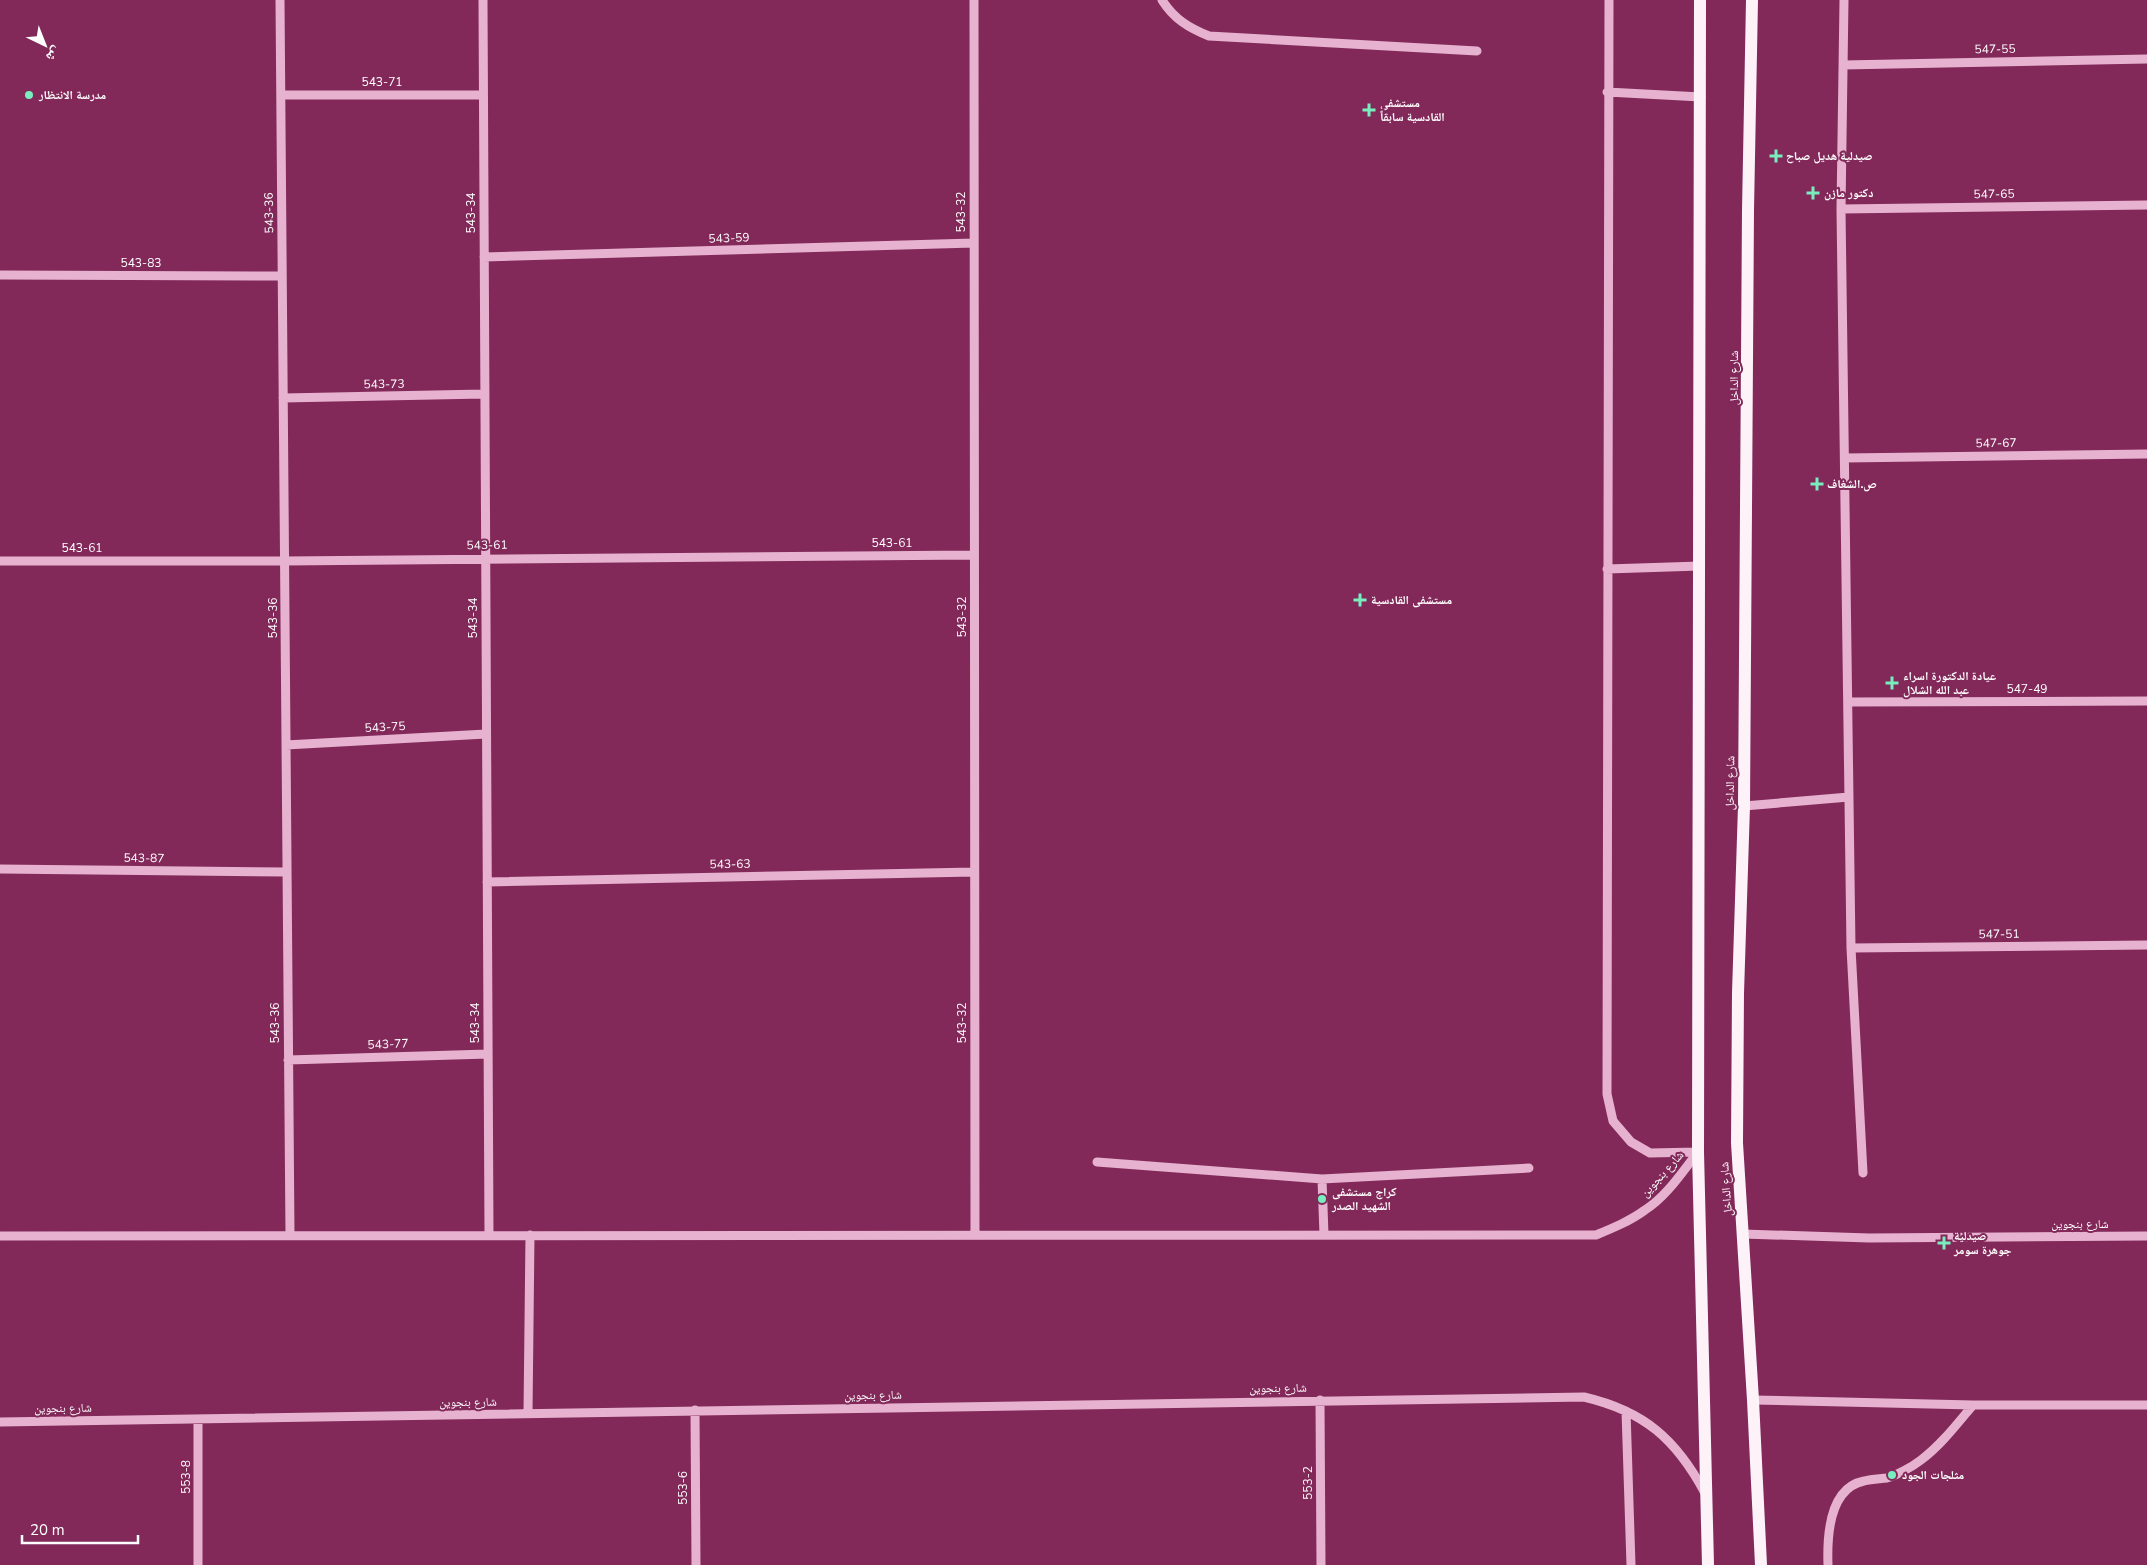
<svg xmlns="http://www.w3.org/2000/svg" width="2147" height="1565" font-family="'Nunito Sans','Noto Naskh Arabic',sans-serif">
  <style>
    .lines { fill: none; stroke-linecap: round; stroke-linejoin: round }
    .minor { stroke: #e6b2cf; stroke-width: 9 }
    .major { stroke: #fdf2f8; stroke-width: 12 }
    .poi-dot { fill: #79edbe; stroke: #82295a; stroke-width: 2 }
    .labels { text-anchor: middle; stroke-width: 4; stroke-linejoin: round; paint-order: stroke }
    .street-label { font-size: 12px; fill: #fff; stroke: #82295a }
    .poi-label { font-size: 12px; font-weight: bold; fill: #fff; stroke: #82295a; text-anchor: start }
  </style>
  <rect width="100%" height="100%" fill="#82295a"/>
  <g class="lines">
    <path class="minor" d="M280,0L290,1235
      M483,0L489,1235
      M974,0L975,1235
      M1162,0C1174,19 1189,28 1209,36L1477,51
      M1609,0L1607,1094L1613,1121L1631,1142L1650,1153L1698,1152
      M1844,0L1841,209L1851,948L1863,1173
      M1843,65L2147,59
      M1607,92L1701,97
      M281,95H483
      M1841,209L2147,205
      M484,257L974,243
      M0,275L282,276
      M283,398L484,394
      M1845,458L2147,454
      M0,561H285L974,555
      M1607,569L1700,566
      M1848,702L2147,701
      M286,745L486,734
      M1744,806L1849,797
      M0,869L287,872
      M487,882L974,872
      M1851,948L2147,945
      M288,1060L488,1054
      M1097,1162L1322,1179L1529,1168
      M1322,1179L1324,1235
      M1743,1234L1869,1238L2147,1236
      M0,1236L1596,1235C1613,1228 1630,1221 1645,1210C1667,1196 1682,1172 1698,1152
      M1320,1400L1321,1565
      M1753,1400L1973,1405H2147
      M695,1410L696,1565
      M1626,1411L1631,1565
      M528,1413L530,1235
      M0,1422L1584,1397C1644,1411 1676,1439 1705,1493
      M198,1565V1419
      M1828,1565C1827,1537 1829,1488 1864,1481C1872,1479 1879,1479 1887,1478C1897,1475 1912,1467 1921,1460C1941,1445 1957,1424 1973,1405"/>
    <path class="major" d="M1700,0L1698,1152L1708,1565
      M1752,0L1748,210L1744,806L1738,993L1737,1143L1753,1400L1761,1565"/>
  </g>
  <g class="poi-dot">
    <circle cx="29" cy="95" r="5"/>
    <path d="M1366.5 102.5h5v5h5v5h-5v5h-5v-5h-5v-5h5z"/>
    <path d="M1773.5 148.5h5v5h5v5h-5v5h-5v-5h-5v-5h5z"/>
    <path d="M1810.5 185.5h5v5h5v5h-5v5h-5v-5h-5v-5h5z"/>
    <path d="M1814.5 476.5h5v5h5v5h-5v5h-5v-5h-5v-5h5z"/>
    <path d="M1357.5 592.5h5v5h5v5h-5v5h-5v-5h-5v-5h5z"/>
    <path d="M1889.5 675.5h5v5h5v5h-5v5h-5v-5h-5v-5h5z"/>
    <circle cx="1322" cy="1199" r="5"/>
    <path d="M1941.5 1235.5h5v5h5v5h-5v5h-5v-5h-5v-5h5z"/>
    <circle cx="1892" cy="1475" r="5"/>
  </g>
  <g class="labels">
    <g class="street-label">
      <text transform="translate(1995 49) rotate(-1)" y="4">547-55</text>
      <text x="382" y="86">543-71</text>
      <text transform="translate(1994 194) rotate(-1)" y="4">547-65</text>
      <text transform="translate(961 212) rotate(-90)" y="4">543-32</text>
      <text transform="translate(269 213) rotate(-91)" y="4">543-36</text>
      <text transform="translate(471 213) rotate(-90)" y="4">543-34</text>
      <text transform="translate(729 238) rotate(-2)" y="4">543-59</text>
      <text x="141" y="267">543-83</text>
      <text transform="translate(1734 378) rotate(-90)" y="4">شارع الداخل</text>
      <text transform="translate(384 384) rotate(-1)" y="4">543-73</text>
      <text transform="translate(1996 443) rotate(-1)" y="4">547-67</text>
      <text x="892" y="547">543-61</text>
      <text transform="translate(487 545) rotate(-1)" y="4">543-61</text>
      <text x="82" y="552">543-61</text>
      <text transform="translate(962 617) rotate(-90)" y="4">543-32</text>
      <text transform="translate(273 618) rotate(-90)" y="4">543-36</text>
      <text transform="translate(473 618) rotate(-90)" y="4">543-34</text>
      <text x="2027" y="693">547-49</text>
      <text transform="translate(385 727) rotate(-3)" y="4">543-75</text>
      <text transform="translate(1730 783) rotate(-89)" y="4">شارع الداخل</text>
      <text transform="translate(144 858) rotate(1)" y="4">543-87</text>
      <text transform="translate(730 864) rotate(-1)" y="4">543-63</text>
      <text transform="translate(1999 934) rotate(-1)" y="4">547-51</text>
      <text transform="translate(275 1023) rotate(-90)" y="4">543-36</text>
      <text transform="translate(475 1023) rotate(-90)" y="4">543-34</text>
      <text transform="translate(962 1023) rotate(-90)" y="4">543-32</text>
      <text transform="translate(388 1044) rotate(-2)" y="4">543-77</text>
      <text transform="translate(1662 1174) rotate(-48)" y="4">شارع بنجوين</text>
      <text transform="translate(1726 1189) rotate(-94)" y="4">شارع الداخل</text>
      <text x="2080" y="1228">شارع بنجوين</text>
      <text transform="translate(1278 1388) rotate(-1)" y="4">شارع بنجوين</text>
      <text transform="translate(873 1395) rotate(-1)" y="4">شارع بنجوين</text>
      <text transform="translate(468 1402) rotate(-1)" y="4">شارع بنجوين</text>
      <text transform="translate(63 1408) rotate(-1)" y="4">شارع بنجوين</text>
      <text transform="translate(186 1477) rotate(-90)" y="4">553-8</text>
      <text transform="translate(1308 1483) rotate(-90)" y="4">553-2</text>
      <text transform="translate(683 1488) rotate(-90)" y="4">553-6</text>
    </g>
    <g class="poi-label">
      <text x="39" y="99">مدرسة الانتظار</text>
      <text x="1380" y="107">مستشفى<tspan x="1380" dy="14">القادسية سابقاً</tspan></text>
      <text x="1786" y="160">صيدلية هديل صباح</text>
      <text x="1824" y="197">دكتور مازن</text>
      <text x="1827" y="488">ص.الشغاف</text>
      <text x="1371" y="604">مستشفى القادسية</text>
      <text x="1903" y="680">عيادة الدكتورة اسراء<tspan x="1903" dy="14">عبد الله الشلال</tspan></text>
      <text x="1332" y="1196">كراج مستشفى<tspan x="1332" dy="14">الشهيد الصدر</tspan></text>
      <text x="1954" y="1240">صيدلية<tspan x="1954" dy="14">جوهرة سومر</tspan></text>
      <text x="1902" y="1479">مثلجات الجود</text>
    </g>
  </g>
  <g transform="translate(45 45) rotate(137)" stroke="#82295a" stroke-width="4" paint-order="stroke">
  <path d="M0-4L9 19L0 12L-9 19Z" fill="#ffffff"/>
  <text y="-8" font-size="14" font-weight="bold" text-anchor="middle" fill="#ffffff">ش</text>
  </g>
  <path d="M22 1535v8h116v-8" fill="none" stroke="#ffffff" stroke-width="2.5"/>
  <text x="30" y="1535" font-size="15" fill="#ffffff" stroke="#82295a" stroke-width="4" paint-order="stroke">20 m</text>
</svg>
